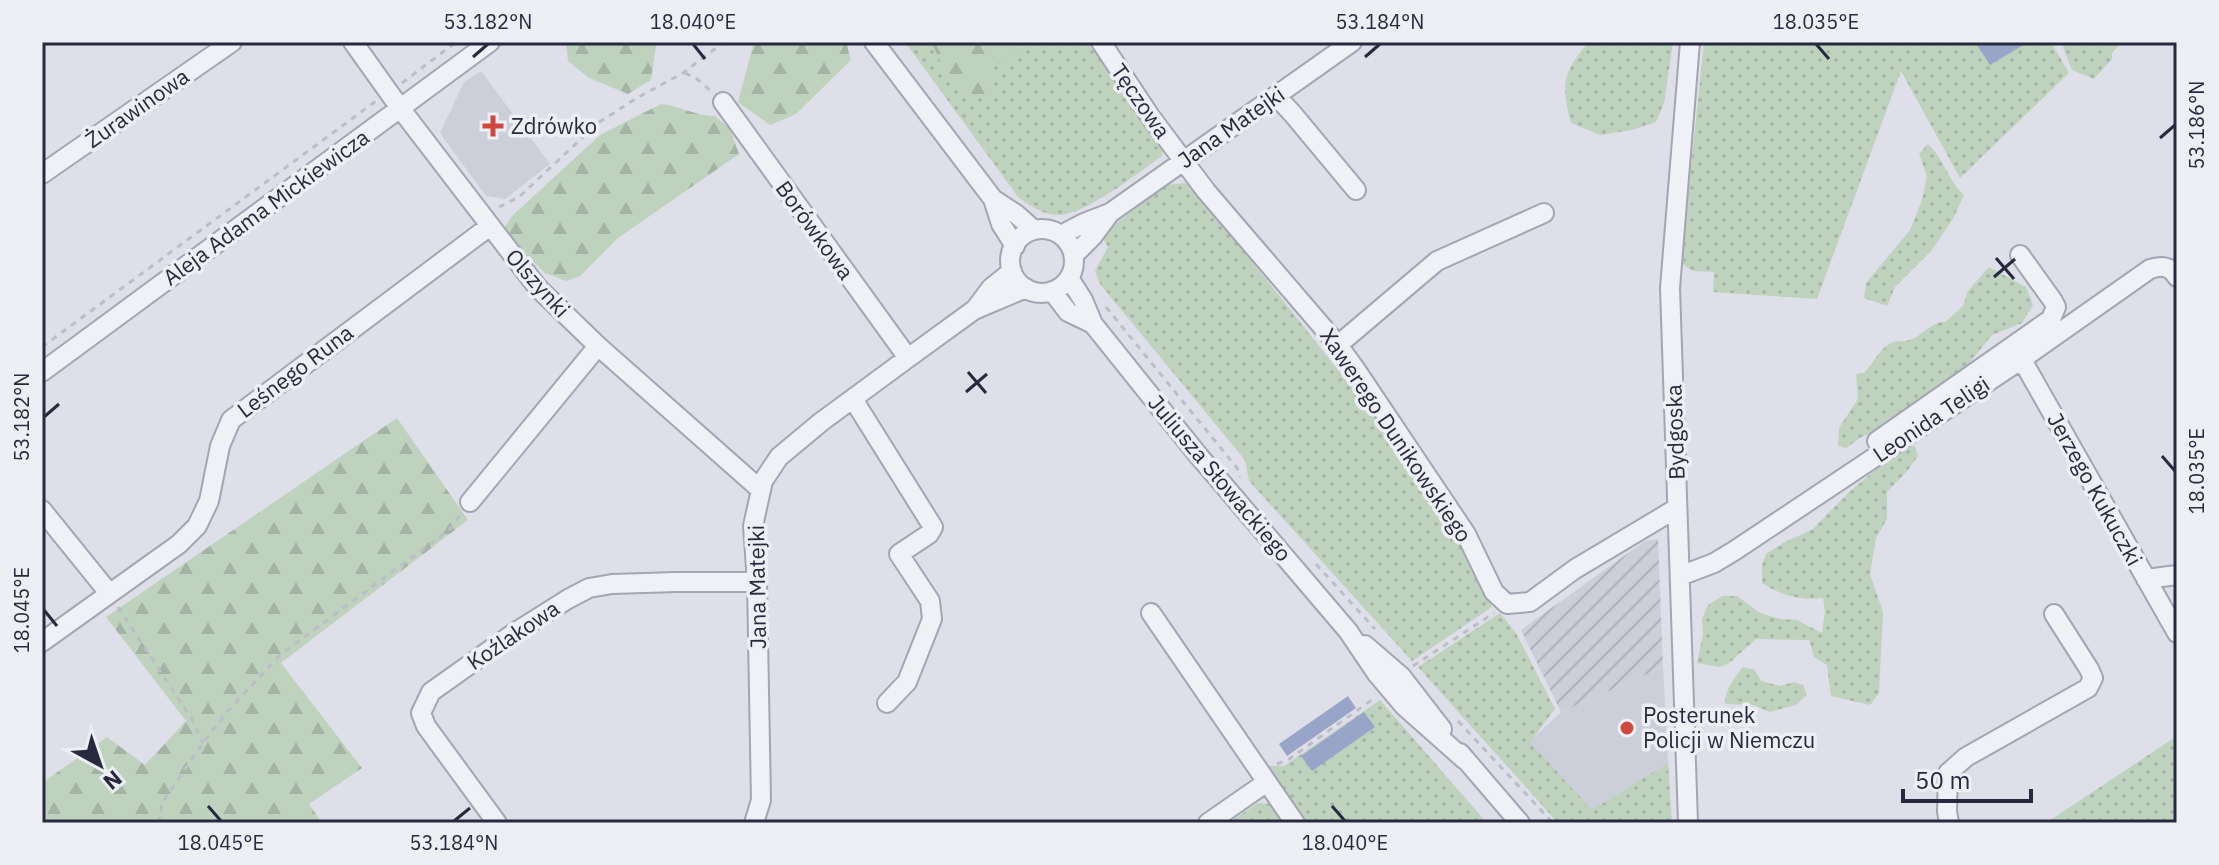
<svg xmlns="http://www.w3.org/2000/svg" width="2219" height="865" font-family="'IBM Plex Sans',sans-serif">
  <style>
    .built { fill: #ccceda }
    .industrial { fill: url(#industrial-furrows) }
    .grass { fill: url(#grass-dots) }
    .forest { fill: url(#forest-firs) }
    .water { fill: #98a5c9 }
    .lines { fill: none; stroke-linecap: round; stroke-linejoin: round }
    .minor-casing { stroke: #a3a5b2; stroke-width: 22 }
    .path { stroke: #bcbdc6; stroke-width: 3; stroke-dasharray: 6 6; stroke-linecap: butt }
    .minor { stroke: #f0f1f6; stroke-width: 18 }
    .ticks { fill: none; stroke: #272a3e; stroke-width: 3 }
    .poi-dot { fill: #d0473f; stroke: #edeff5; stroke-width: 3 }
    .labels { text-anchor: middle; stroke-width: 7; stroke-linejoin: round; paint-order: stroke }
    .street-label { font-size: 22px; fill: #272a3e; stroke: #edeff5 }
    .poi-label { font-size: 22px; fill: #272a3e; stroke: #edeff5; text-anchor: start }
    .neatline { fill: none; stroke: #272a3e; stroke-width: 3 }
    .ticks-label { font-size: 20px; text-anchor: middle; fill: #272a3e }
  </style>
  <defs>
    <pattern id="industrial-furrows" width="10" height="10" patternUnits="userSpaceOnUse" patternTransform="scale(2)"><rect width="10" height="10" fill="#ccceda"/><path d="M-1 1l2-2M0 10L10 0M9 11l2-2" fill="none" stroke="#afb1bc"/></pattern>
    <pattern id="grass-dots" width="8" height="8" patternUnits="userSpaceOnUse" patternTransform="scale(2)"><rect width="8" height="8" fill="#bfd2be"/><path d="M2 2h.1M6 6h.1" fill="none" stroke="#a4b4a4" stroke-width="1.8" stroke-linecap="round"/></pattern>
    <pattern id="forest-firs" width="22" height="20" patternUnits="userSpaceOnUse" patternTransform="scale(2)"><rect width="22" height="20" fill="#bfd2be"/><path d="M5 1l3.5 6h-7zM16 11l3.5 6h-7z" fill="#a4b4a4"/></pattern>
  </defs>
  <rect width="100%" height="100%" fill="#dedfe8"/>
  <path class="built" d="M481,71L550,164L505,199L486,196L440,133L464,82Z
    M1663,667L1668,763L1592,811L1529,742L1561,712Z"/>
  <path class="industrial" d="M1658,539L1663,667L1561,712L1521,630L1645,541Z"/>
  <path class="grass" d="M905,42H1093L1163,145L1162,156C1139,172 1085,215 1059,215C1043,215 1031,206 1019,198Z
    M1589,42H1673L1664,103L1656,122L1632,130L1600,135L1571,123C1561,85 1562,73 1589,42Z
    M1704,42H2051L2069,73L1960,178L1901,71L1817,299L1713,292L1714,272L1693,271L1681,263Z
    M2065,42H2122L2112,53V59L2094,79L2072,70L2063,47Z
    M1928,144C1945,160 1947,179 1964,195L1953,219L1931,251L1895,287L1887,306L1864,298L1866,283L1910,230L1922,200L1927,176L1919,154Z
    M1185,183L1196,191L1393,439L1460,537L1492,607L1412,661L1249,481L1245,460L1100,284L1095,271L1108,247L1101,235L1166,185Z
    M1989,267L2026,287L2033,305L2022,323L1992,335L1966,367L1890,423L1860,438L1846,448L1838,446L1839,428L1858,399L1856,374L1864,373C1873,364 1879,349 1891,343C1896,340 1904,342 1910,340C1924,335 1930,322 1945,322L1963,306L1968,291Z
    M1915,446L1918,456L1908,470L1887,492V519L1876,538L1870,574L1883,612L1879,693L1870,705L1831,696L1827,665L1814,657L1809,640L1756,639L1728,664L1719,667L1697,663L1703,634L1702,619L1708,605L1722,596H1737L1760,613L1780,619L1797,620L1822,633L1825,611L1823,598C1801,601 1780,595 1762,583V565L1766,554L1783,543L1813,529L1848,493L1902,448Z
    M1500,613L1516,633L1555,709L1530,742L1592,810L1668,763L1672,823H1558L1418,667Z
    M1743,667L1755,670L1761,681L1780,686L1794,682L1803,685L1807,695L1796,705L1770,712L1753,705L1725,704C1724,692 1735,676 1743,667Z
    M1380,700L1487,823H1305L1267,766H1284Z
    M2177,736V823H2046Z
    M1258,803L1272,804L1285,823H1228Z"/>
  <path class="forest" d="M566,42H659L656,45L651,80L628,94L589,78L568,61Z
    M754,42H846L851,60L796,114L770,125L738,102Z
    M931,42H1015L1017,50L1012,62L1006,61L993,66V84L990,96L971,100L943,66Z
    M661,104C680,106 696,116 715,116L730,129L739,154L618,238L580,276L566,281L545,273L502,231L513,215L600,135Z
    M397,418L468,520L281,663L362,768L309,804L322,823H42V783L107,737L145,765L186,721L106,617Z"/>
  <path class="water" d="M1975,42H2025V44L1990,65Z
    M1348,696L1356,708L1287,756L1279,744Z
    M1364,712L1375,727L1312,771L1301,756Z"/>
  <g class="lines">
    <defs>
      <path id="minor" d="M353,42L400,108L538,288L598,346L761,490
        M874,42L993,199L1016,214L1034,230
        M1101,42L1150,116L1206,191L1338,345L1356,370L1466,534L1494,592L1507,604L1530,602L1575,569L1677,508
        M1276,96L1292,113L1356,190
        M723,102L908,358
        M42,174L232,42
        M993,199L1001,224L1015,246
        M1010 261a32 32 0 1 1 64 0a32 32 0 1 1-64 0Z
        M1061,235L1084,223L1110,213L1352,42
        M1074,255L1093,236L1110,213
        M1069,278L1083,300L1093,324L1198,455L1348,631L1377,674L1404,706L1465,760
        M1052,291L1068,312L1093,324
        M976,308L991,288L1012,271
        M1338,345L1437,261L1544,213
        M2017,351L2177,633
        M42,372L490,42
        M853,399L933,527L929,534L899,554L930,601L932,619L907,682L887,703
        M1877,441L2051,319L2056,307L2053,301L2020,255
        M470,502L598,346
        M42,510L109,593
        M1680,576L1714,563L1734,551L2022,359L2150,269C2162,265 2170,266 2177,277
        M2146,579L2177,575
        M1151,613L1295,823
        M42,642L179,544L197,526L209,501L220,446L231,420L490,226
        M1365,645L1401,676L1442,729
        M1460,753L1520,823
        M497,823L426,726L421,713L431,692L514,633L568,599L589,588L612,584L676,582H757
        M754,823L761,800L757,582L753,526L763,481L779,457L821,422L908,358L974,310L1026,288
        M1208,823L1267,782
        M1688,823L1670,288L1690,42
        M1949,823L1947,811L1948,773L1966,757L2088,688L2093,678L2089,669L2054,614"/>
    </defs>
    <use href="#minor" class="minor-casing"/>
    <path class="path" d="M685,73L697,79L711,91
      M402,83L456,42
      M499,207L519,197L598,123L635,99L683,73L724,42
      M1106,307L1237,468L1240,477
      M42,347L376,101
      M1316,564L1375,629
      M118,607L191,718L203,743
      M1413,666L1494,613
      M1458,721L1553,823
      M1277,764L1288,760L1373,699
      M159,823L162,803L203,743L226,713L279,656L450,529L461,514"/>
    <use href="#minor" class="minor"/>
  </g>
  <path class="ticks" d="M693,44L705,59M1816,44L1829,59M473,57L488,44M1365,57L1380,44M2160,138L2175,125M1996,258L2014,279M1994,277L2015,259M968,372L986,393M966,392L987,374M44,417L59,404M2162,456L2175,471M44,610L57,626M208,806L221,821M1332,806L1345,821M454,821L470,808"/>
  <g class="poi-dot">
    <path d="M489 114h8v8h8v8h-8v8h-8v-8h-8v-8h8z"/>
    <circle cx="1627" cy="728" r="8"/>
  </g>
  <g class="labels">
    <g class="street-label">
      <text transform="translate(1141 101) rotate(55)" y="8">Tęczowa</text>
      <text transform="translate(137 108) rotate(-35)" y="8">Żurawinowa</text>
      <text transform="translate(1231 127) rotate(-35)" y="8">Jana Matejki</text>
      <text transform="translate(266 207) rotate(-36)" y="8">Aleja Adama Mickiewicza</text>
      <text transform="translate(815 230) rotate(54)" y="8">Borówkowa</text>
      <text transform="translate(538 283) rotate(48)" y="8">Olszynki</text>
      <text transform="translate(295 371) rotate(-37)" y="8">Leśnego Runa</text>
      <text transform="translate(1931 419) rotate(-34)" y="8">Leonida Teligi</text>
      <text transform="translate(1675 432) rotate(-92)" y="8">Bydgoska</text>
      <text transform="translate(1396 435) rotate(56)" y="8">Xawerego Dunikowskiego</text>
      <text transform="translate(1220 478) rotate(50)" y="8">Juliusza Słowackiego</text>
      <text transform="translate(2095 489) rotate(61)" y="8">Jerzego Kukuczki</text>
      <text transform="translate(757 587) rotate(-91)" y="8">Jana Matejki</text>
      <text transform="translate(513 635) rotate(-34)" y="8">Koźlakowa</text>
    </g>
    <g class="poi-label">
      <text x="511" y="134">Zdrówko</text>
      <text x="1643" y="723">Posterunek<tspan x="1643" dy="25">Policji w Niemczu</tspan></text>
    </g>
  </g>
  <rect width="2219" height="865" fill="none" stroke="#edeff5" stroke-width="88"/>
  <g transform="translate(100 765) rotate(140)" stroke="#edeff5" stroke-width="6" paint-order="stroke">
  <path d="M0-6L14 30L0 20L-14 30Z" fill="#272a3e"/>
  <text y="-12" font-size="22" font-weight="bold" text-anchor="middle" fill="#272a3e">N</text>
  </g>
  <path d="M1903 789v12h128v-12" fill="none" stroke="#272a3e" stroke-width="4"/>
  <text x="1915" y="789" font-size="24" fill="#272a3e" stroke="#edeff5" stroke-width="6" paint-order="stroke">50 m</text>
  <rect x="44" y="44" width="2131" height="777" class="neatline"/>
  <g class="ticks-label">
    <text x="488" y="29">53.182°N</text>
    <text x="693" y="29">18.040°E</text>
    <text x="1380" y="29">53.184°N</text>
    <text x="1816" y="29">18.035°E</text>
    <text transform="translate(2197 125) rotate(-90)" y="7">53.186°N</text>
    <text transform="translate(22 417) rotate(-90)" y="7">53.182°N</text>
    <text transform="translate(2197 471) rotate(-90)" y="7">18.035°E</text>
    <text transform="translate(22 610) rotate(-90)" y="7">18.045°E</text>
    <text x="221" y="850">18.045°E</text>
    <text x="454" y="850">53.184°N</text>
    <text x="1345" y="850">18.040°E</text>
  </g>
</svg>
